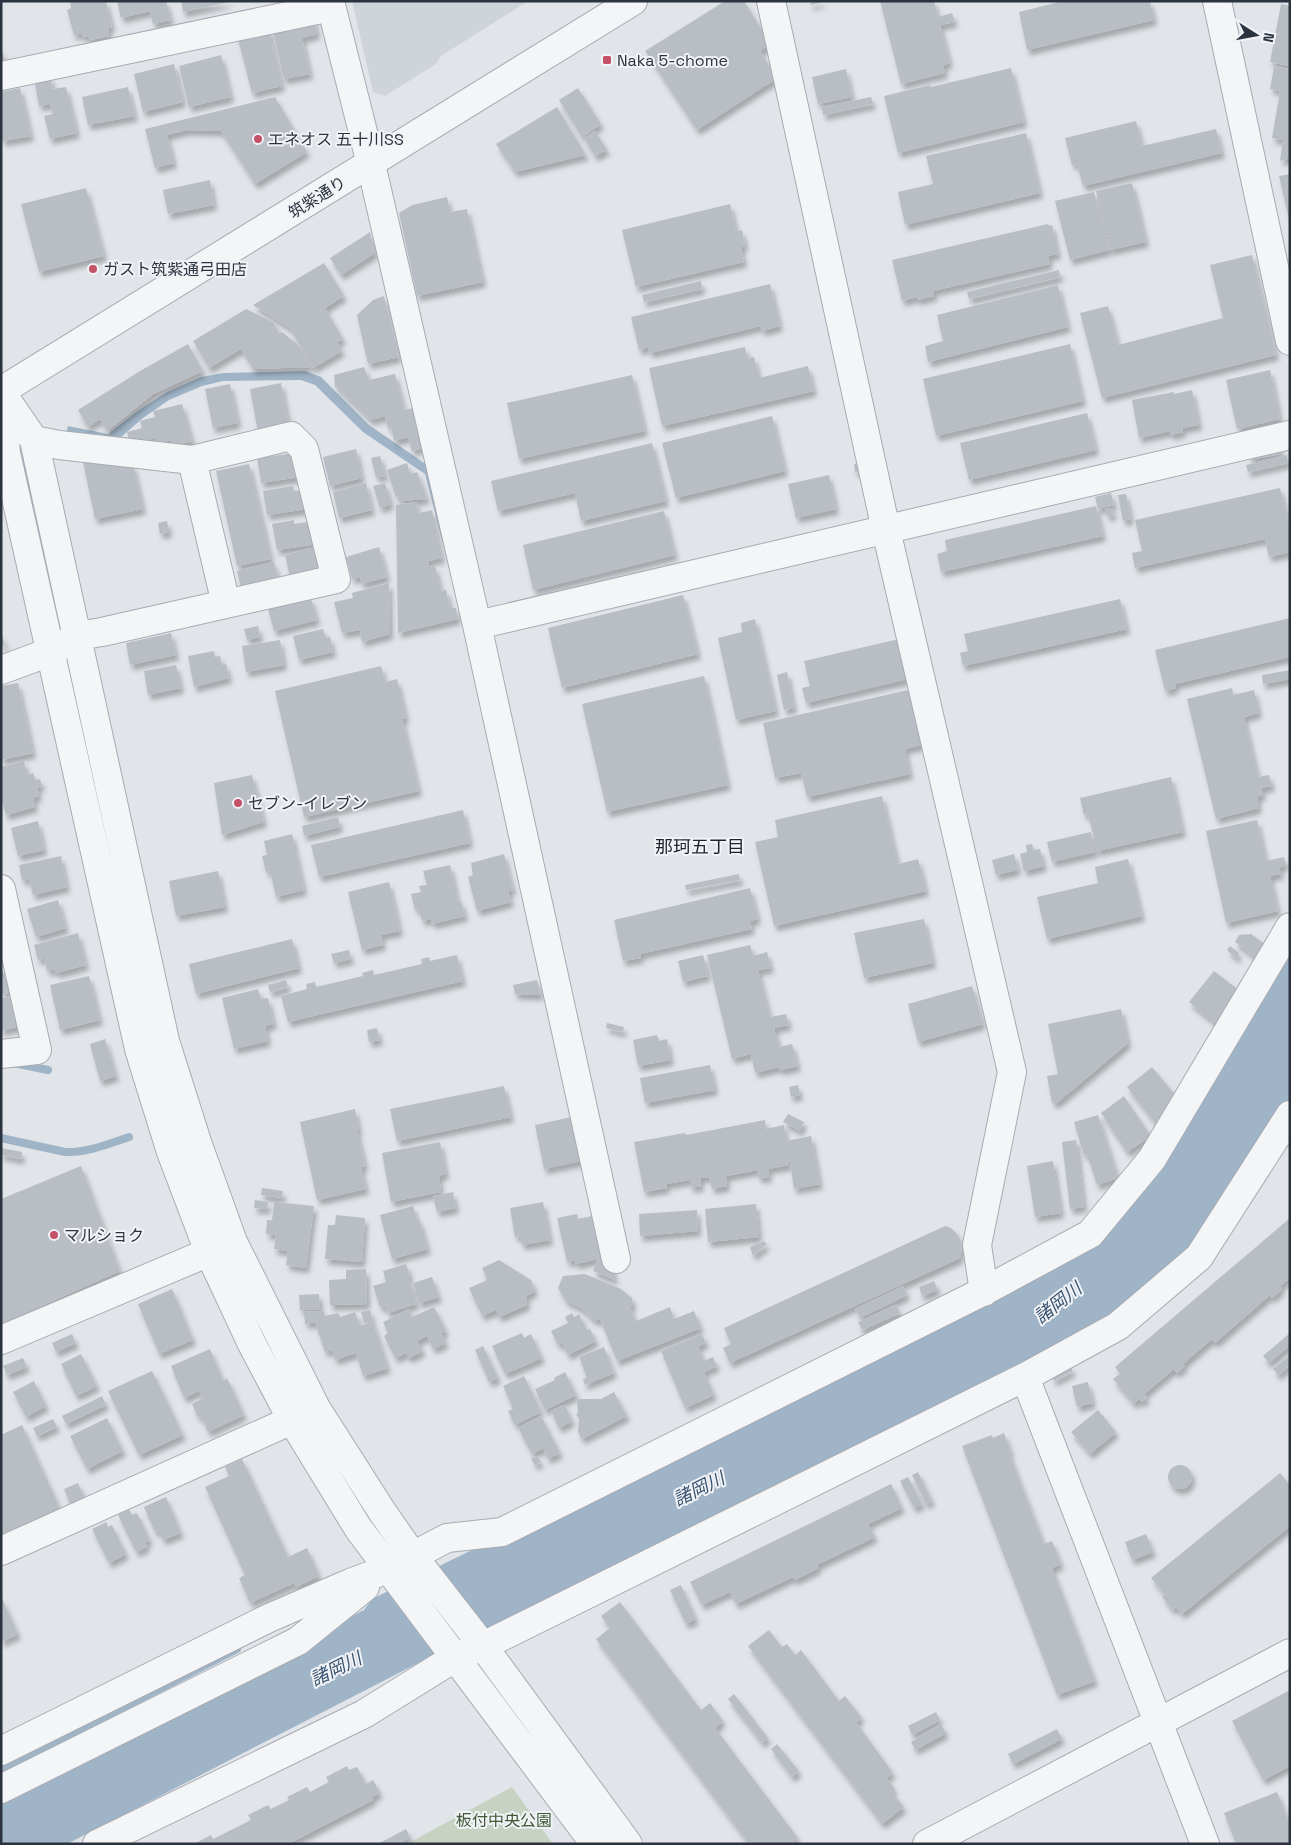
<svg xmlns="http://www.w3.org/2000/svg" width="1291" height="1845" font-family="'Space Grotesk','Noto Sans JP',sans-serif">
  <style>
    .built { fill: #cfd4da }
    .green { fill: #c7d2c3 }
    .water { fill: #9fb4c6 }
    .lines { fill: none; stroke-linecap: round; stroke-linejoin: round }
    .stream { stroke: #9fb4c6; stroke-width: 8 }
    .building { fill: #b9bec5; filter: url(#shadow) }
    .minor-casing { stroke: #a7abb3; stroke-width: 30 }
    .minor { stroke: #f4f5f7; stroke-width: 28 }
    .poi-dot { fill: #c35167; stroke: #f1f3f6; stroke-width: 2 }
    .labels { text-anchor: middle; stroke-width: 4; stroke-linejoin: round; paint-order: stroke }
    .poi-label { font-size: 16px; fill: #2b333f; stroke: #f1f3f6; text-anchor: start }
    .street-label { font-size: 16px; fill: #2b333f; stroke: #f1f3f6 }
    .park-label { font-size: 16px; fill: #415a39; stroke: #f1f3f6 }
    .neighbourhood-label { font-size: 18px; fill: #1d2430; stroke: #f1f3f6 }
    .water-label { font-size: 18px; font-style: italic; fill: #385370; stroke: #f1f3f6 }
  </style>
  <defs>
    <filter id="shadow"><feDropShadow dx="3" dy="5.5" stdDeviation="2.5" flood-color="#0004"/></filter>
  </defs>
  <rect width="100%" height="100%" fill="#e1e4e9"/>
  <path class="built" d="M352,1H528L441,56L436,64L385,96L373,92Z"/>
  <path class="green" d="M512,1787L553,1844H407Z"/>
  <path class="water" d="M305,371L321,377L369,425L430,467L452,555L446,556L425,474L363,432L315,385L301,380L223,381L202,386L169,400L143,418L120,438L66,434L68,426L108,434L136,412L167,392L201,377L224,373Z
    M1290,952V1104L1199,1242L1088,1336L503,1624L424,1660L67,1844H1V1793L364,1610L372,1599L474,1549L503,1541L1060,1266L1083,1243Z"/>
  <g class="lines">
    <path class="stream" d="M13,1063L48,1070
      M1,1138L65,1152C87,1153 108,1144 129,1137
      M1,1770L237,1649"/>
  </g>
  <path class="building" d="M70,1H106L112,27L108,28L109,36L90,40L88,36L83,37L81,33L74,35L67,10L71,8Z
    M117,1H166L171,20L153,24L150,11L121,18Z
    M181,1H229V2L183,12Z
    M725,1H744L771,44L760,51L777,78L697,130L645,51Z
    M810,1H823V2L811,5Z
    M880,1H934L938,17L952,13L955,22L940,25L950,63L943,65L945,73L901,84Z
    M1063,1H1150L1154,20L1027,50L1019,12Z
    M1281,4L1290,6V66L1270,62Z
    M314,18L317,34L302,38L310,74L284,79L272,28Z
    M268,27L282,86L252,93L237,35Z
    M1,47L6,63L1,64Z
    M221,55L231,97L189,107L179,66Z
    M174,64L183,102L143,112L134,74Z
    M1274,67L1290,69V158L1280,161L1283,140L1272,138L1280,91L1270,89Z
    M1011,68L1024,122L898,153L884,96L930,85L931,87Z
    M846,69L852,97L818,104L812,77Z
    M50,76L53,89L66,87L77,133L50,139L44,116L53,114L50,104L39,106L34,79Z
    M128,87L135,116L88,125L82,97Z
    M20,88L31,136L3,141L1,135V92Z
    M578,88L601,124L582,137L559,100Z
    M275,97L307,152L255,184L221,131L187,130L167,135L174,163L155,168L145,129Z
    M871,97L873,104L823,115L822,107Z
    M557,107L586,155L515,172L496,144Z
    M1136,121L1142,146L1216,129L1222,153L1083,186L1077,164L1072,165L1065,138Z
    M595,131L607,150L595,156L584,138Z
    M1026,133L1040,193L905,225L898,192L933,184L926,156Z
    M1290,174V219H1289L1279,176Z
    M210,180L214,205L168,214L163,190Z
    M1132,183L1146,242L1110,250L1096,191Z
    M86,188L104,256L39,272L21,204Z
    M1094,192L1109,250L1070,260L1055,201Z
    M447,197L450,212L467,209L483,282L417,296L399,213L412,205Z
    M730,204L736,230L731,232L742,230L745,246L741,247L744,262L636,287L622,230Z
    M1048,224L1049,226L1052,225L1058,254L1048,256L1050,264L933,291L934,296L917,300V297L902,301L892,260Z
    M370,232L375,253L341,275L330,258Z
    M1252,255L1276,355L1102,398L1080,313L1108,306L1118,345L1223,318L1210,265Z
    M324,263L344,296L325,308L343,339L337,342L342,351L313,368L290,328L253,305Z
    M1059,270L1060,277L969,299L967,292Z
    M701,281L702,289L644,302L642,295Z
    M770,284L780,326L762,331L761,326L650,353L648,347L639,350L631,317Z
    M1058,285L1068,327L928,362L925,346L943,341L937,315Z
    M384,296L399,357L368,364L357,315L373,300Z
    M246,309L273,322L279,333L282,332L298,345L311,367L253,369L241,349L209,368L193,341Z
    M188,344L203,371L153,394L107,431L100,419L88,427L78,410L140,371Z
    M1070,344L1083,401L936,436L923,379Z
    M745,347L747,358L754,357L759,378L808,366L814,391L662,426L649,368Z
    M364,367L369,380L395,374L404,410L413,408L423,448L412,451L408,437L394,441L391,427L388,428L385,416L371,420L335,386L334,375Z
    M1270,370L1280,419L1237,429L1226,380Z
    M632,375L645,431L519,459L507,403Z
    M281,383L289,426L258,432L250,389Z
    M230,384L238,423L213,428L205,389Z
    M1192,390L1199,425L1182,428L1183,432L1171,435L1170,431L1139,438L1132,400L1174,392V394Z
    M182,404L192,441L173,446L171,440L157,444L155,438L140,442L139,438L129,440L127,432L142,428L140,421L155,417L153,411Z
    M1087,413L1096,450L969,480L960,443Z
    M772,416L785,471L676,498L662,443Z
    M652,443L666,501L581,521L575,493L498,511L491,481Z
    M1279,443L1281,454L1250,460L1248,449Z
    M356,449L362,478L330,486L323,457Z
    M295,453L299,477L261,483L257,458Z
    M1287,455L1288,463L1248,472L1246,465Z
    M380,456L385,476L376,477L371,458Z
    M83,462L133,465L143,509L95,519Z
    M867,462L869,470L855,472L854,464Z
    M407,463L410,474L417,472L427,499L399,501V496L396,497L387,470Z
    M249,464L271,559L237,566L216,471Z
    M829,475L836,509L796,518L788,484Z
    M366,483L372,510L339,518L333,492Z
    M385,483L391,504L380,508L373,486Z
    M293,486L294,491L304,490L307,509L267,515L263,491Z
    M1280,488L1290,528V552L1269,557L1265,539L1135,568L1132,553L1142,551L1135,520Z
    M1111,493L1114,505L1098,509L1095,497Z
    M1126,494L1131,519L1123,521L1118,495Z
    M416,502L419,513L432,510L442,558L428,561L429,567L435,566L441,591L446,590L450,608H456L458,619L398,633L396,505Z
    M1096,506L1103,536L941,572L937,554L947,551L945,540Z
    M1112,508L1114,515L1107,516L1105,509Z
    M664,511L675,555L533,590L523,545Z
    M294,520V524L313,521L317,544L277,550L272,524Z
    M167,521L169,532L160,534L158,523Z
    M316,547L322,573L291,581L285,555Z
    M379,547L387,577L362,584L360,577L352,579L346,557Z
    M274,562L279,583L242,592L237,571Z
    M389,583L390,634L362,642L360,630L342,633L334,602L353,598L352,593Z
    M683,595L698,654L562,688L548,628Z
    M311,598L317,620L274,631L268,609Z
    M1120,599L1127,629L963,666L960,653L968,651L964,634Z
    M1290,618V657L1175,684L1176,688L1165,691L1155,650Z
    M755,619L776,711L736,720L718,638L742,632L741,623Z
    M258,626L260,637L247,640L244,629Z
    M323,629L326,638L330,637L333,652L299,660L293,636Z
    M1,631L5,645L1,646Z
    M171,633L176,655L130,665L126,643Z
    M899,639L908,679L806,703L802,688L810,686L804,661Z
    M280,640L284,665L246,672L242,646Z
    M214,651L215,657L220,656L222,665L226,664L229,678L194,687L188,656Z
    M176,665L181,688L148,695L144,671Z
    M381,666L385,682L397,679L406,718L402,719L419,791L304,817L275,691Z
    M1290,670V679L1263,684L1262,675Z
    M787,672L794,708L784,710L777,675Z
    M704,676L728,785L607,812L582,704Z
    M18,683L33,753L1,760V686Z
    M1232,688L1233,695L1254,690L1259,713L1244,717L1258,777L1269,775L1272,786L1261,788L1263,795L1257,797L1259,808L1216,819L1187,699Z
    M908,690L922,745L905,749L910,774L807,797L801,773L775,778L763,723Z
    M24,761L27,775L33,773L36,780L40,779L42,786L37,787L39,796L33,798L35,807L6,815L1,798V767Z
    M252,775L264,822L222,835L214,783Z
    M1171,777L1183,832L1097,851L1088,814L1084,815L1080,798Z
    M882,796L898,864L918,859L926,891L774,926L755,842L778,837L775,820Z
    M463,810L470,843L319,877L311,845Z
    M338,817L340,827L304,836L302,826Z
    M1257,820L1266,861L1284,857L1286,865L1279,867L1281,874L1270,876L1278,911L1226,923L1206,831Z
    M38,821L44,850L18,856L11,828Z
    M1091,832L1095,852L1052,862L1047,842Z
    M292,834L304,890L276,897L270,871L266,872L262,856L267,855L264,841Z
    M1032,844L1034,850L1040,849L1044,866L1024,871L1020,854L1027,852L1026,845Z
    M504,854L513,890L508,891L511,902L477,911L468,877L473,875L471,863Z
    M1014,854L1018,870L996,875L992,860Z
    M61,856L67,887L33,895L29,879L22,880L19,865Z
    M1128,859L1142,916L1047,939L1037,897L1098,883L1095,867Z
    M450,865L458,902L461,901L465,916L432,924L431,919L422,921L419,909L415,910L411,894L421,892L419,886L427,885L423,871Z
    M218,871L225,907L176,916L169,881Z
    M739,874L740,880L686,890L685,885Z
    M389,882L400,931L381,935L383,945L362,950L348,892Z
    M750,888L758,919L750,921L752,929L640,954L641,958L623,961L614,920Z
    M58,900L66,928L36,937L27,909Z
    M924,919L933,963L864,978L854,933Z
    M78,933L86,965L56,973L55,969L47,971L44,958L38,960L34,945Z
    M1251,934L1269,947L1259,960L1235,942L1239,935Z
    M292,939L299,968L196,994L189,964Z
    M750,945L753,956L767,952L771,968L758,970L770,1017L786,1014L789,1025L774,1028L779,1047L792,1044L798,1066L780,1070L779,1067L755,1073L751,1054L732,1059L707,955Z
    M1230,946L1239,953L1236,958L1227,950Z
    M349,950L351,959L334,963L331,954Z
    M457,955L463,981L288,1022L281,996L307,989L306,984L315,982L316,987L363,976L362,973L373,970L374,975L422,964L421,959L429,957L430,961Z
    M703,955L708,976L683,982L678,961Z
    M14,970L19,990L1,995V973Z
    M1214,971L1240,991L1215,1023L1189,1002Z
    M89,976L100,1020L60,1030L50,985Z
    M286,980L288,987L270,992L268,985Z
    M537,980L541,995L515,994L513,985Z
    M972,986L983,1024L918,1042L908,1004Z
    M258,989L261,999L268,998L274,1024L265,1026L268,1041L234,1049L222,998Z
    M20,993L28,1024L1,1031V998Z
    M1121,1009L1128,1043L1058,1102L1052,1103L1047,1076L1058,1074L1048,1024Z
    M607,1023L624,1027L623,1032L606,1028Z
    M377,1028L380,1040L369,1042L367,1030Z
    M657,1035L659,1041L667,1039L671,1060L638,1066L633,1040Z
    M105,1039L116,1076L100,1081L90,1044Z
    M710,1065L715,1090L645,1103L640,1078Z
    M1152,1067L1177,1097L1166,1106L1171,1112L1156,1124L1127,1087Z
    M798,1085L800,1095L791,1097L789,1087Z
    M504,1086L511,1117L397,1141L390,1109Z
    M1124,1096L1151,1136L1127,1152L1101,1113Z
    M355,1109L359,1130H357L365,1166L361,1167L366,1189L317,1200L300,1122Z
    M788,1114L804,1122L800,1131L783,1122Z
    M1098,1115L1118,1178L1097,1185L1087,1154L1084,1155L1074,1122Z
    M576,1116L586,1160L544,1169L535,1125Z
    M765,1120L766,1129L784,1125L786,1141L811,1136L820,1184L794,1189L788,1149L789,1165L768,1169L769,1177L759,1178L757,1170L726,1176L727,1186L712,1189L709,1177L700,1178L701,1186L691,1188L690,1180L666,1184L667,1188L644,1192L634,1142L685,1133L686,1135Z
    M1076,1140L1084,1207L1070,1209L1062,1142Z
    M440,1142L446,1174L439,1176L441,1192L391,1202L382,1153Z
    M1,1148L22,1152L21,1159L1,1155Z
    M1053,1161L1061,1213L1035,1217L1027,1166Z
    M81,1166L120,1271L1,1324V1199Z
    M262,1188L283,1191L282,1198L261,1195Z
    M453,1192L456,1208L437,1212L433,1196Z
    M255,1200L268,1202L267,1209L254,1208Z
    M274,1202L314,1206L306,1268L286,1265L288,1251L274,1249L276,1235L266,1234L267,1220H272Z
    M543,1202L550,1240L522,1245L520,1236L515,1237L510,1208Z
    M756,1204L759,1237L708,1242L705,1209Z
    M413,1206L417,1220L419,1219L428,1249L392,1259L380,1215Z
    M697,1210L698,1231L640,1236L639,1214Z
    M577,1214L578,1219L592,1216L598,1244L607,1242L615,1280L593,1271L598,1259L576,1264L575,1260L567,1262L557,1218Z
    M336,1215L365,1218L362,1262L325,1259L328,1225H335Z
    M1290,1218V1278L1280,1286L1282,1289L1272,1298L1270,1295L1215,1343L1212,1339L1183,1364L1185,1366L1177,1373L1174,1369L1144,1394L1147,1398L1142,1402L1139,1399L1134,1404L1113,1379L1120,1374L1115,1367Z
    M945,1226L951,1228L959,1236L962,1246L960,1258L730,1363L723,1348L731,1344L724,1328Z
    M764,1241L767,1244L753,1256L750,1247Z
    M499,1260L531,1280L535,1291L526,1296L527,1305L499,1317L496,1310L482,1316L469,1288L487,1280L482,1268Z
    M406,1264L410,1275L408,1276L416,1304L388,1313L385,1306L380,1307L373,1286L386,1282L383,1271Z
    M366,1269L367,1304L330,1305L329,1280L346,1279V1270Z
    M585,1274L621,1289L632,1298L633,1305L595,1321L581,1308L566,1301L558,1288L563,1276Z
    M432,1277L439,1297L419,1303L413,1283Z
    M934,1281L938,1290L922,1296L919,1287Z
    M903,1286L907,1295L860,1318L855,1309Z
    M172,1289L193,1340L159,1354L138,1304Z
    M319,1294L320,1309L300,1310L299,1295Z
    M896,1305L900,1313L862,1330L858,1322Z
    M434,1307L446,1331L441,1333L446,1343L433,1349L427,1336L417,1341L423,1351L409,1358L406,1353L395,1358L384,1336L388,1333L383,1322L409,1309L412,1317Z
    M630,1307L636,1321L670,1307L674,1319L694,1311L701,1328L617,1361L600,1319Z
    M370,1310L373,1321L364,1323L361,1312Z
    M324,1311L325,1316L338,1313L340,1317L355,1312L360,1326L373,1322L388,1368L363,1376L356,1353L335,1360L332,1350L325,1352L315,1322L305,1324L304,1312Z
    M572,1313L574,1317L579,1314L587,1330L590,1329L596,1341L568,1355L562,1343L558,1345L551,1331L568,1323L565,1317Z
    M522,1333L524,1338L531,1334L542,1358L505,1374L492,1346Z
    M1290,1333V1345L1269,1363L1263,1356Z
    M72,1334L76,1343L56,1352L52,1343Z
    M702,1334L706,1343L698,1346L704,1361L713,1357L717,1366L704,1372L714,1395L685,1408L661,1351Z
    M483,1346L498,1378L489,1382L475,1350Z
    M604,1347L614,1373L585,1385L583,1379L587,1378L579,1357Z
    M210,1349L223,1381L227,1378L244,1415L208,1432L201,1416L198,1417L192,1404L203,1398L199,1391L184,1398L171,1366Z
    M81,1354L97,1386L76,1396L61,1364Z
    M1290,1355V1365L1278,1375L1273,1369Z
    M23,1358L27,1367L7,1375L3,1366Z
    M1070,1366L1073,1371L1054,1381L1051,1375Z
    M152,1371L183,1435L139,1455L108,1391Z
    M565,1372L576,1395L545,1410L535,1389L555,1380L554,1378Z
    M524,1376L541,1412L515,1425L508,1411L513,1409L503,1386Z
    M34,1381L46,1406L26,1417L13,1392Z
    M1088,1382L1093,1403L1077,1407L1072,1386Z
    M614,1392L627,1416L582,1439L578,1432L579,1419L576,1414L578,1413L577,1399H601Z
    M102,1396L106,1405L66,1424L62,1416Z
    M565,1405L572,1421L559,1428L551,1411Z
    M1098,1410L1116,1432L1090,1454L1071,1432Z
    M541,1416L560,1453L548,1459L543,1448L532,1454L518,1428Z
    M107,1418L123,1451L87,1469L70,1436Z
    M53,1419L57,1427L37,1436L33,1428Z
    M22,1425L61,1511L1,1537V1435Z
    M1004,1433L1011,1452L1009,1453L1044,1544L1052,1541L1061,1564L1052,1568L1095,1681L1057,1695L962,1446L992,1435L993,1438Z
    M537,1456L541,1462L535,1465L531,1459Z
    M242,1459L288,1557L307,1548L319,1576L296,1587L294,1583L250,1603L239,1578L245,1575L205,1487L229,1476L225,1467Z
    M1168 1477a12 12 0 1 1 24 0a12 12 0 1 1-24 0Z
    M918,1472L932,1501L926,1504L912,1475Z
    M1280,1473L1290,1485V1526L1182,1614L1176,1607L1173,1610L1162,1597L1165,1595L1151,1578Z
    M908,1477L922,1504L914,1508L900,1481Z
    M78,1483L86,1502L72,1508L64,1489Z
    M891,1484L902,1508L868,1524L875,1537L817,1565L819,1568L795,1580L793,1577L736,1604L730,1592L702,1605L690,1582Z
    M166,1497L181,1533L163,1540L158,1530L155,1532L144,1507Z
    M129,1509L132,1515L137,1513L150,1540L145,1542L147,1547L136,1552L118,1515Z
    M106,1522L108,1527L112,1525L126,1554L109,1563L92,1529Z
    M1146,1534L1153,1552L1132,1560L1125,1542Z
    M681,1585L696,1619L686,1624L670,1590Z
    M1,1596L18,1634L1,1642Z
    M620,1602L701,1710L710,1703L723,1721L715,1728L798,1838L791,1844H770L768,1841L765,1844H749L596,1639L610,1628L601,1616Z
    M769,1630L782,1647L787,1644L795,1655L801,1650L839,1701L845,1696L862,1718L856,1722L893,1773L886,1778L895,1789L891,1791L904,1807L882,1824L748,1646Z
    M1290,1690V1766L1263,1780L1232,1721Z
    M734,1694L768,1738L762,1743L728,1699Z
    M936,1712L940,1720L912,1735L908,1726Z
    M941,1724L946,1733L915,1750L911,1742Z
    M1057,1729L1062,1739L1013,1764L1008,1754Z
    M777,1744L799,1771L792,1777L771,1749Z
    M347,1766L349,1770L357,1767L366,1784L373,1780L380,1793L372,1797L373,1800L288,1844H194L211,1835L213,1839L251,1820L248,1815L268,1805L271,1809L289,1800L287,1797L307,1787L310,1792L329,1782L326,1777Z
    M1277,1792L1290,1824V1844H1236L1224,1813Z
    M406,1829L410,1837L397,1844H378Z"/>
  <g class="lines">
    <defs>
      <path id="minor" d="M330,1L371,164L477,625L616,1259
        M771,1L886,530L1012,1072L977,1245L984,1292
        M1217,1L1290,341
        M1,76L331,7
        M1,391L633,1
        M1,392L34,440L165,1041L197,1142L233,1242L316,1408L383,1513L413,1556L483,1646L628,1844
        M1,395L6,453L139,1049L171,1152L209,1252L252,1344L292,1420L358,1528L595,1844
        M192,460L226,604
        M477,625L1290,435
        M1,670L50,652L78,636L102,632L336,579L304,449L291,436L192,460L59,445L34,440
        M1,889L37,1050L1,1054
        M1,1340L226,1245
        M1,1551L292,1420
        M1,1751L269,1618L350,1583L388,1569L447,1538L502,1532L990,1288L1090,1234L1152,1159L1290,927
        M1,1789L298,1641L365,1587
        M97,1844L364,1714L456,1657L483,1646L1025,1377
        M927,1844L1290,1653
        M1205,1844L1025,1377L1118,1326L1199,1257L1290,1115"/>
    </defs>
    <use href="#minor" class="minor-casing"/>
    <use href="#minor" class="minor"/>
  </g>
  <g class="poi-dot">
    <rect x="602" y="55" width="10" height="10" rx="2.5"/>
    <circle cx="258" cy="139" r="5"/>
    <circle cx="93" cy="269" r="5"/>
    <circle cx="238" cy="803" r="5"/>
    <circle cx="54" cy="1235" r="5"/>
  </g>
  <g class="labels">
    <g class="poi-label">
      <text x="617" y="66">Naka 5-chome</text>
      <text x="268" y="145">エネオス 五十川SS</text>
      <text x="103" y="275">ガスト筑紫通弓田店</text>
      <text x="248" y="809">セブン-イレブン</text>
      <text x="64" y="1241">マルショク</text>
    </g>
    <g class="street-label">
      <text transform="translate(317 197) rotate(-32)" y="6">筑紫通り</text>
    </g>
    <g class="park-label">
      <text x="504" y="1826">板付中央公園</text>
    </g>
    <g class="neighbourhood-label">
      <text x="700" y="853">那珂五丁目</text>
    </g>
    <g class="water-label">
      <text transform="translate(1058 1303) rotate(-38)" y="6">諸岡川</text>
      <text transform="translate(699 1489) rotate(-26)" y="6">諸岡川</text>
      <text transform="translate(336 1669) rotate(-26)" y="6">諸岡川</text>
    </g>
  </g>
  <rect width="1291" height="1845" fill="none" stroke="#2b333f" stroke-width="5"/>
  <g transform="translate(1256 35) rotate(101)" stroke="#f1f3f6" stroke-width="4" paint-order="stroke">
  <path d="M0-4L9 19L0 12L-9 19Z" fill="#2b333f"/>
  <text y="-8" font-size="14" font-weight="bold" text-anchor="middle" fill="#2b333f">N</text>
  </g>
</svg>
